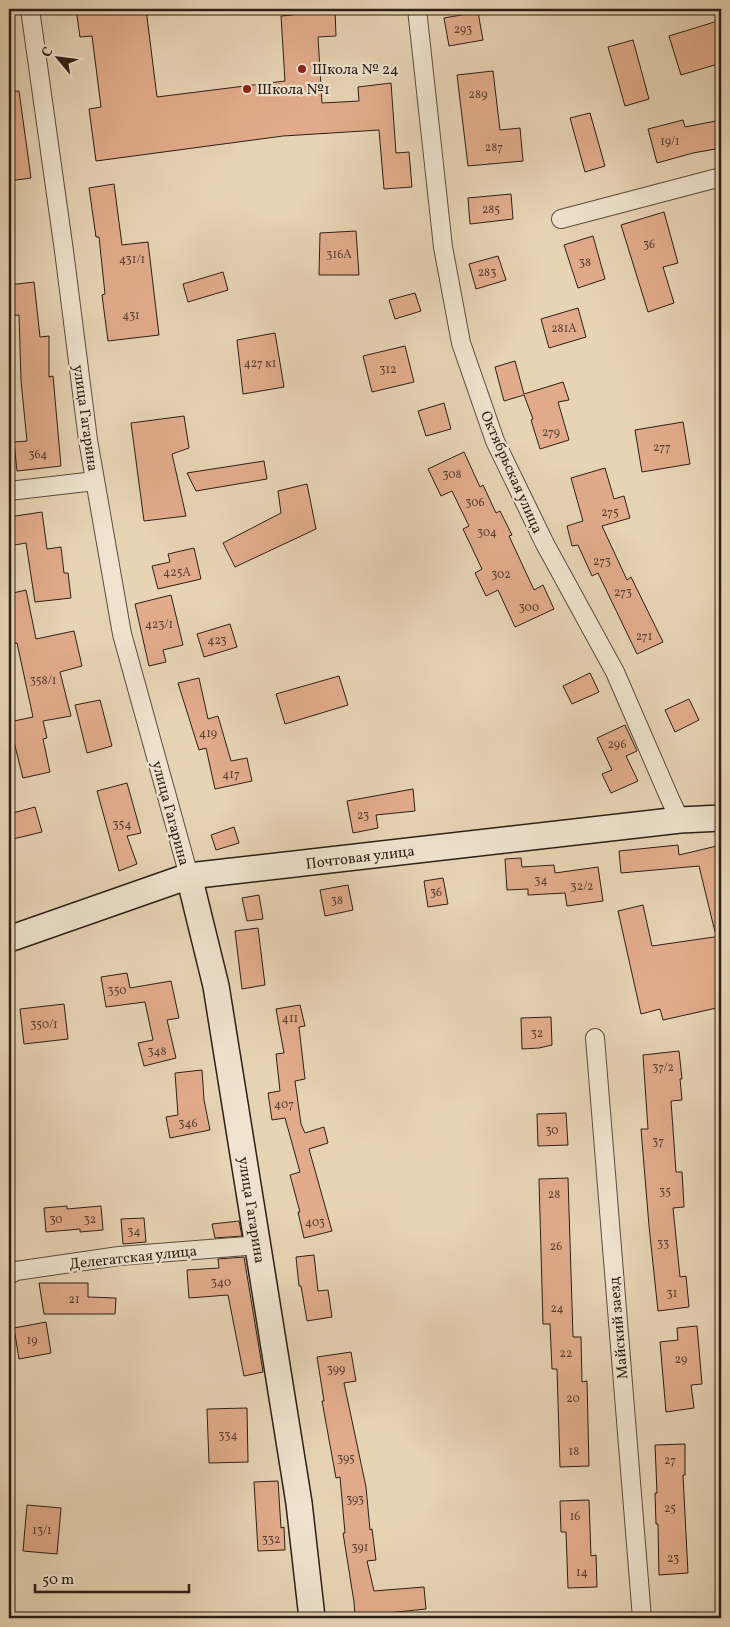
<svg xmlns="http://www.w3.org/2000/svg" width="730" height="1627" font-family="Vollkorn,serif">
  <style>
    .building { fill: #e2ac8c; stroke: #2c1f15 }
    .lines { fill: none; stroke-linecap: round; stroke-linejoin: round }
    .minor-casing { stroke: #5b4c3d; stroke-width: 20 }
    .secondary-casing { stroke: #2c1f15; stroke-width: 28 }
    .minor { stroke: #efe3cf; stroke-width: 18 }
    .secondary { stroke: #efe3cf; stroke-width: 25 }
    .poi-dot { fill: #8f2418; stroke: #efe3cf; stroke-width: 2 }
    .labels { text-anchor: middle; stroke-width: 4.5; stroke-linejoin: round; paint-order: stroke }
    .number-label { font-size: 12px; fill: #5a4233 }
    .poi-label { font-size: 15px; fill: #2c1f15; stroke: #efe3cf; text-anchor: start }
    .street-label { font-size: 15px; fill: #2c1f15; stroke: #efe3cf }
  </style>
  <rect width="100%" height="100%" fill="#e7d4b5"/>
  <filter id="stains"><feTurbulence type="fractalNoise" baseFrequency=".004" numOctaves="4"/><feColorMatrix values="0 0 0 0 .2 0 0 0 0 .09 0 0 0 0 .02 0 0 0 .5 -.17"/></filter>
  <radialGradient id="worn" r=".72"><stop offset=".6" stop-color="#630" stop-opacity="0"/><stop offset="1" stop-color="#630" stop-opacity=".3"/></radialGradient>
  <path class="building" d="M76,9H146L157,97L285,81L281,16L292,15V9H335L336,36L318,37L322,103L359,101L358,87L391,83L396,153L409,152L412,187L384,189L379,130L283,136L96,161L89,109L101,107L92,36L80,37Z
    M478,12L483,40L449,46L444,18Z
    M721,20V63L681,75L669,36Z
    M633,40L649,99L625,106L608,47Z
    M493,71L500,130L520,128L523,161L468,166L457,75Z
    M19,91L31,178L9,181V92Z
    M590,113L605,166L585,172L570,118Z
    M683,120L685,127L721,120V148L693,153L657,163L648,129Z
    M114,184L122,245L148,242L159,335L108,341L102,295L105,294L99,237H96L89,188Z
    M511,194L513,219L470,224L468,198Z
    M664,212L678,263L663,267L674,303L648,312L621,225Z
    M356,231L359,275H319L320,233Z
    M593,236L605,279L578,288L564,245Z
    M498,256L506,280L476,289L469,264Z
    M223,272L228,290L188,302L183,284Z
    M34,282L40,337L49,336V377L53,376L61,466L17,471L14,442L27,441L21,381L19,315L9,316V285Z
    M415,293L421,311L395,319L389,300Z
    M578,308L586,337L549,348L541,319Z
    M275,333L284,387L243,394L237,340Z
    M405,346L414,382L372,392L363,356Z
    M515,361L524,394L563,382L569,400L558,402L569,440L540,449L531,420L533,419L524,395L504,401L495,367Z
    M444,403L451,429L426,436L418,411Z
    M184,416L189,448L172,454L186,516L144,521L131,423Z
    M683,422L690,464L642,472L635,430Z
    M464,452L480,487L483,485L496,513L500,511L512,535L509,536L534,590L543,585L554,609L515,627L498,590L486,596L475,573L482,569L463,529L469,526L452,491L441,496L428,469Z
    M264,461L267,479L196,491L187,473Z
    M605,468L614,499L624,496L630,518L602,526L627,580L631,577L663,642L637,654L598,573L592,576L578,545L572,546L567,526L583,521L571,478Z
    M307,484L316,529L235,567L223,543L281,513L278,491Z
    M42,512L47,549L61,547L64,573H68L71,598L35,602L26,543L9,546V517Z
    M194,548L201,579L158,589L152,566L170,562L168,554Z
    M26,590L36,639L74,631L82,666L60,672L71,716L43,721L47,738L43,739L50,772L23,778L9,722L33,717L17,643L9,645V594Z
    M171,595L183,645L163,650L166,662L149,666L135,604Z
    M230,624L237,647L204,657L197,634Z
    M590,673L599,692L572,704L563,686Z
    M339,676L348,705L285,724L276,694Z
    M199,678L208,719L218,716L231,761L247,758L252,781L215,789L206,748L199,750L178,683Z
    M689,699L699,720L675,732L665,710Z
    M100,700L112,746L87,753L75,705Z
    M625,725L637,751L626,756L638,781L611,793L602,774L612,770L597,738Z
    M127,783L141,833L127,836L137,864L119,871L97,791Z
    M413,789L415,811L376,815L378,828L353,833L347,801Z
    M35,807L42,832L9,840V814Z
    M234,827L239,843L216,850L211,835Z
    M678,845L679,855L721,845V931L715,932L699,866L621,873L619,851Z
    M521,858L522,867L554,865L555,873L598,867L603,901L567,906L565,893L528,895V889L507,890L505,859Z
    M443,878L448,904L428,907L424,881Z
    M348,885L353,910L325,916L320,890Z
    M259,895L263,919L247,921L242,898Z
    M643,905L652,946L721,936V1007L663,1020L660,1009L641,1014L618,911Z
    M258,928L265,985L242,989L235,931Z
    M127,973L130,988L171,981L179,1018L167,1020L176,1058L144,1066L138,1043L153,1040L145,1002L106,1007L101,977Z
    M64,1004L68,1039L24,1044L20,1009Z
    M300,1005L305,1026L299,1027L305,1079L295,1081L301,1124L305,1133L324,1127L328,1143L309,1149L332,1231L304,1238L298,1212H300L290,1175L300,1172L285,1118L272,1120L268,1093L280,1091L276,1054L284,1053L276,1009Z
    M551,1017L552,1045L539,1048L522,1049L521,1018Z
    M679,1051L682,1079H680L682,1100L671,1101L676,1172H682L684,1207L673,1208L680,1277L686,1276L689,1307L658,1311L649,1226L641,1129H648L643,1055Z
    M202,1070L204,1100L210,1130L170,1138L166,1117L178,1115L175,1073Z
    M566,1113L568,1145L538,1146L537,1114Z
    M568,1178L573,1337H581L582,1382L587,1381L589,1466L560,1467L557,1369H552L550,1324H543L539,1179Z
    M67,1206V1209L101,1206L103,1230L80,1232V1229L46,1232L44,1208Z
    M144,1218L146,1242L123,1244L121,1219Z
    M239,1221L242,1236L215,1238L212,1224Z
    M314,1255L318,1291L328,1290L332,1317L307,1321L301,1286H299L296,1257Z
    M244,1257L263,1372L244,1376L228,1295L189,1298L187,1270L219,1268L218,1259Z
    M39,1283H88V1297L116,1298L115,1314H44Z
    M46,1322L51,1353L19,1359L14,1328Z
    M697,1326L702,1384L691,1385L694,1408L666,1412L660,1342L678,1340L677,1328Z
    M351,1352L356,1381L344,1383L366,1487L370,1530L372,1529L376,1560L367,1561L374,1591L424,1587L426,1609L378,1614V1618H355L354,1602L343,1533H345L340,1477L336,1478L322,1401H324L317,1357Z
    M247,1408L248,1462L209,1463L207,1409Z
    M685,1444V1475H683L688,1573L659,1575L658,1524H656L655,1493H657L655,1445Z
    M278,1481L281,1528L284,1527L285,1550L258,1551L254,1482Z
    M589,1500L591,1556L596,1555L597,1587L568,1588L566,1532H561L560,1501Z
    M27,1505L61,1508L57,1554L23,1551Z"/>
  <g class="lines">
    <defs>
      <path id="minor" d="M30,9L64,251L88,440L122,634L189,876
        M417,9L443,247L461,343L495,441L545,544L615,672L670,799L680,820
        M561,219L721,177
        M9,491L95,481
        M595,1038L642,1618
        M9,1275L16,1271L119,1256L258,1245"/>
      <path id="secondary" d="M189,876L216,986L299,1503L312,1618
        M9,939L189,876L680,820L721,818"/>
    </defs>
    <use href="#minor" class="minor-casing"/>
    <use href="#secondary" class="secondary-casing"/>
    <use href="#minor" class="minor"/>
    <use href="#secondary" class="secondary"/>
  </g>
  <g class="poi-dot">
    <circle cx="302" cy="69" r="5"/>
    <circle cx="247" cy="89" r="5"/>
  </g>
  <g class="labels">
    <g class="number-label">
      <text x="463" y="33">293</text>
      <text x="478" y="98">289</text>
      <text x="670" y="145">19/1</text>
      <text x="494" y="151">287</text>
      <text x="491" y="213">285</text>
      <text x="649" y="248">36</text>
      <text x="339" y="258">316А</text>
      <text x="132" y="263">431/1</text>
      <text x="585" y="266">38</text>
      <text x="487" y="276">283</text>
      <text x="131" y="319">431</text>
      <text x="564" y="332">281А</text>
      <text x="260" y="367">427 к1</text>
      <text x="388" y="373">312</text>
      <text x="551" y="436">279</text>
      <text x="662" y="451">277</text>
      <text x="38" y="458">364</text>
      <text x="452" y="478">308</text>
      <text x="475" y="506">306</text>
      <text x="610" y="516">275</text>
      <text x="487" y="536">304</text>
      <text x="602" y="565">273</text>
      <text x="177" y="576">425А</text>
      <text x="501" y="578">302</text>
      <text x="623" y="596">273</text>
      <text x="529" y="611">300</text>
      <text x="159" y="628">423/1</text>
      <text x="644" y="640">271</text>
      <text x="217" y="644">423</text>
      <text x="43" y="684">358/1</text>
      <text x="208" y="737">419</text>
      <text x="617" y="748">296</text>
      <text x="231" y="778">417</text>
      <text x="363" y="819">23</text>
      <text x="122" y="828">354</text>
      <text x="541" y="884">34</text>
      <text x="582" y="890">32/2</text>
      <text x="436" y="896">36</text>
      <text x="337" y="904">38</text>
      <text x="117" y="994">350</text>
      <text x="290" y="1022">411</text>
      <text x="44" y="1028">350/1</text>
      <text x="537" y="1037">32</text>
      <text x="157" y="1055">348</text>
      <text x="663" y="1071">37/2</text>
      <text x="284" y="1108">407</text>
      <text x="188" y="1127">346</text>
      <text x="552" y="1134">30</text>
      <text x="658" y="1145">37</text>
      <text x="665" y="1195">35</text>
      <text x="554" y="1198">28</text>
      <text x="56" y="1223">30</text>
      <text x="90" y="1223">32</text>
      <text x="315" y="1226">403</text>
      <text x="134" y="1235">34</text>
      <text x="663" y="1247">33</text>
      <text x="556" y="1250">26</text>
      <text x="221" y="1286">340</text>
      <text x="672" y="1297">31</text>
      <text x="74" y="1303">21</text>
      <text x="557" y="1312">24</text>
      <text x="32" y="1344">19</text>
      <text x="566" y="1357">22</text>
      <text x="681" y="1363">29</text>
      <text x="336" y="1373">399</text>
      <text x="573" y="1402">20</text>
      <text x="228" y="1439">334</text>
      <text x="574" y="1455">18</text>
      <text x="346" y="1462">395</text>
      <text x="670" y="1464">27</text>
      <text x="355" y="1503">393</text>
      <text x="670" y="1512">25</text>
      <text x="575" y="1520">16</text>
      <text x="42" y="1534">13/1</text>
      <text x="271" y="1543">332</text>
      <text x="360" y="1551">391</text>
      <text x="673" y="1562">23</text>
      <text x="582" y="1576">14</text>
    </g>
    <g class="poi-label">
      <text x="312" y="74">Школа № 24</text>
      <text x="257" y="94">Школа №1</text>
    </g>
    <g class="street-label">
      <text transform="translate(86 418) rotate(82)" y="5">улица Гагарина</text>
      <text transform="translate(512 472) rotate(66)" y="5">Октябрьская улица</text>
      <text transform="translate(171 813) rotate(75)" y="5">улица Гагарина</text>
      <text transform="translate(360 857) rotate(-7)" y="5">Почтовая улица</text>
      <text transform="translate(252 1210) rotate(81)" y="5">улица Гагарина</text>
      <text transform="translate(133 1257) rotate(-6)" y="5">Делегатская улица</text>
      <text transform="translate(618 1328) rotate(-95)" y="5">Майский заезд</text>
    </g>
  </g>
  <rect width="730" height="1627" fill="none" stroke="#e7d4b5" stroke-width="30"/>
  <rect x="10" y="10" width="710" height="1607" fill="none" stroke="#2c1f15" stroke-width="2.5"/>
  <rect x="15" y="15" width="700" height="1597" fill="none" stroke="#2c1f15"/>
  <g transform="translate(58 58) rotate(299)" stroke="#efe3cf" stroke-width="4" paint-order="stroke">
  <path d="M0-4L9 19L0 12L-9 19Z" fill="#2c1f15"/>
  <text y="-8" font-size="14" font-weight="bold" text-anchor="middle" fill="#2c1f15">С</text>
  </g>
  <path d="M35 1584v8h154v-8" fill="none" stroke="#2c1f15" stroke-width="2.5"/>
  <text x="42" y="1584" font-size="15" fill="#2c1f15" stroke="#efe3cf" stroke-width="4" paint-order="stroke">50 m</text>
  <rect width="100%" height="100%" filter="url(#stains)"/>
  <rect width="100%" height="100%" fill="url(#worn)"/>
</svg>
